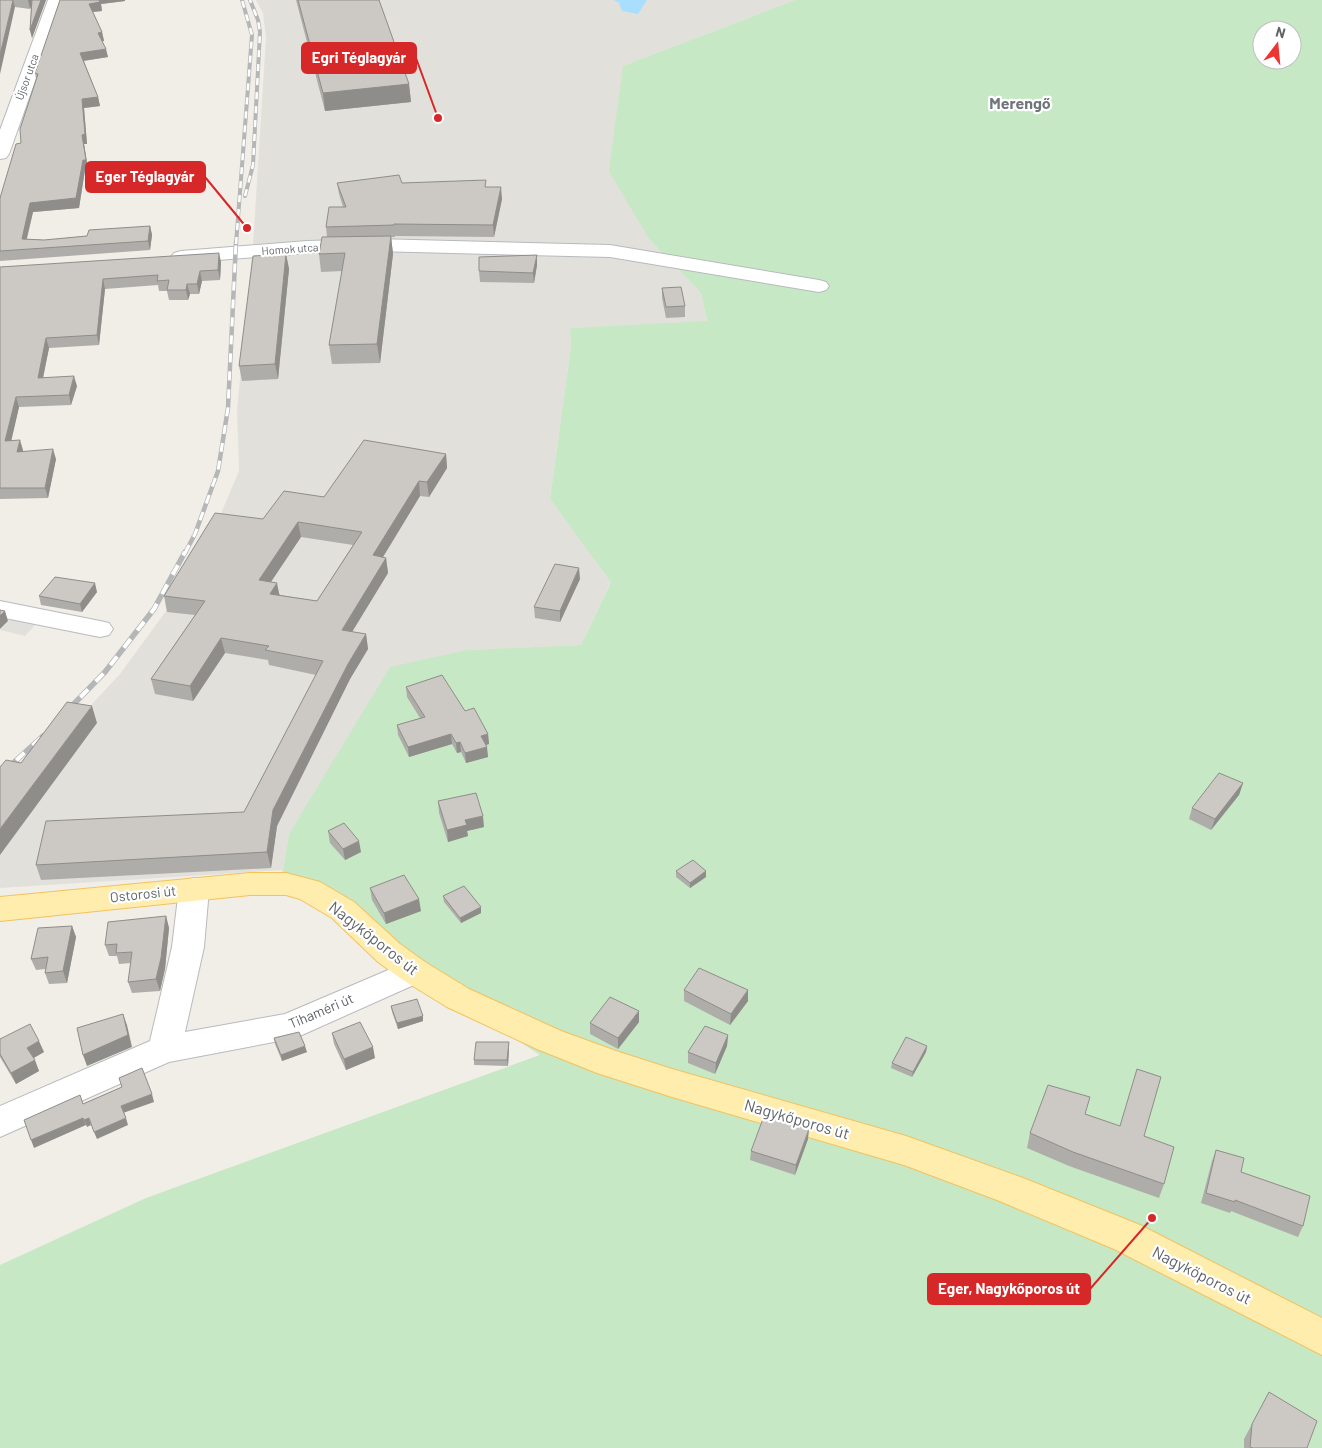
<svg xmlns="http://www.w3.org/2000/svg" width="1322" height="1448" font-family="Barlow,sans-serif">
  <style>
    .industrial { fill: #e2e0db }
    .green { fill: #c6e8c4; fill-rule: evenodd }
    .water { fill: #a9deff }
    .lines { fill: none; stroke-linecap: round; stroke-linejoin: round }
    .minor-casing { stroke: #b7babe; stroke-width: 2 }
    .major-casing { stroke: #f4c15d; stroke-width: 2 }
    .minor { fill: #fff; fill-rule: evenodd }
    .major { fill: #ffedae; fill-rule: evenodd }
    .rail-far2-casing { stroke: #b5b6b7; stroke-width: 4 }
    .rail-far1-casing { stroke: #b5b6b7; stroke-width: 4.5 }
    .rail-casing { stroke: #b5b6b7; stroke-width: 5.5 }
    .rail-far2 { stroke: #fff; stroke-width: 2.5; stroke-dasharray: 7; stroke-linecap: butt }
    .rail-far1 { stroke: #fff; stroke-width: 3; stroke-dasharray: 9; stroke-linecap: butt }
    .rail { stroke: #fff; stroke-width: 4; stroke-dasharray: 11; stroke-linecap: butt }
    .wall { fill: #afada9; fill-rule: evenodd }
    .shaded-wall { fill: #8f8d89 }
    .building { fill: #ccc9c4; stroke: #8f8d89; fill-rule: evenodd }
    .labels { text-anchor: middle; stroke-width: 4.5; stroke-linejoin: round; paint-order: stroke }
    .far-street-label { font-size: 11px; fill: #5e6368; stroke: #fff }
    .street-label { font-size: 14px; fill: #5e6368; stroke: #fff }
    .far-district-label { font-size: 16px; font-weight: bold; fill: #6f757a; stroke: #fff }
    .near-street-label { font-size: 16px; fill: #5e6368; stroke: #fff }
    .leader { fill: none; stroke: #d62828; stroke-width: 2 }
    .callout-dot { fill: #d62828; stroke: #fff; stroke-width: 2 }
    .callout { fill: #d62828; stroke: #d62828; stroke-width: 2 }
    .callout-label { font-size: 15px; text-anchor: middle; font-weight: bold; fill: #fff }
  </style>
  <rect width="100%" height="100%" fill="#f1eee7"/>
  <path class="industrial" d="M256,0H795L623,66L649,239L701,293L707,322L570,328L571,346L550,499L611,581L581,645L467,650L289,834L283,870L0,888V793L51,748L120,674L166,611L211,537L239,471L237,410L253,246L266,38L263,13Z
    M10,619L36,624L25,636L0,630Z"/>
  <path class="green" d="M795,0H1322V1448H0V1265L146,1198L540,1055L325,913L298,897L271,894L283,870L289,834L390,667L467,650L581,645L611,582L550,499L571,346L570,328L707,321L701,293L649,239L609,171L623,66ZM1262,30H1292V60H1262Z"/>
  <path class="water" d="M614,0H647L638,14L622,11L619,3Z"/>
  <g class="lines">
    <defs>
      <path id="minor" d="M48,0H64L9,154L6,158L0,159V130Z
        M375,239L610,245L819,280L826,282L829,286L826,290L819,292L610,257L375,251L307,253L181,263L174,261L171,257L174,253L181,251L307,241Z
        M0,601L100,621L109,623L113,629L109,635L100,637L0,617Z
        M194,878L205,881L209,889L204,947L185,1032L285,1014L414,959L425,962L430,971L425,980L302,1035L290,1039L169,1062L0,1137V1106L150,1041L172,947L179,889L183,881Z"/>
      <path id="major" d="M250,873H286L320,882L354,902L400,944L425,962L469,989L561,1031L616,1051L672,1069L906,1136L1023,1178L1140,1225L1322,1318V1355L1114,1249L997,1200L904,1165L672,1097L597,1073L537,1049L447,1007L403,980L378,962L332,918L300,899L286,895H250L0,921V897Z"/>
    </defs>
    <use href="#minor" class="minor-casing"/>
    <use href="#major" class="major-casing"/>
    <use href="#minor" class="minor"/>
    <use href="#major" class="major"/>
    <defs>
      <path id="rail-far2" d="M245,196L253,165L260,32L258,20L250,0
        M236,244L252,35L242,0"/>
      <path id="rail-far1" d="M185,553L195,534L218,471L228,408L236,242"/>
      <path id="rail" d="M65,713L105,672L154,609L185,552
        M0,775L43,736"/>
    </defs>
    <use href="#rail-far2" class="rail-far2-casing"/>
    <use href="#rail-far1" class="rail-far1-casing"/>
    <use href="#rail" class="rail-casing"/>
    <use href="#rail-far2" class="rail-far2"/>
    <use href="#rail-far1" class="rail-far1"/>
    <use href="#rail" class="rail"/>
  </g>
  <path class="wall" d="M0,0H46L32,38L30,30L31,7L30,9L15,7Z
    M60,0L125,1L101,4L102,11L93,12L102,32L104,41H102L108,57L84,61L98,97L100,106L84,108L87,144H84L88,169L85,170L79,208L33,212L27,239L44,240L87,236L150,226L152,235L150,250L0,261V198L21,143L36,79L35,73Z
    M296,0H379L409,84L411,102L325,111Z
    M337,183H402L486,187L502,199L494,237L395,236V237H391L393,254L380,363L332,364L329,345L342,271L321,272L319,254L327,237L326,227L343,207L339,194Z
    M286,254L289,269L278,379L242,381L239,366Z
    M537,255V265L534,283L480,282L479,271Z
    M221,262L220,280L202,281L199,294H190L188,300H169L167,291H159L158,285L105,289L99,345L49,348L43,377L77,386L71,405L19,407L11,440L23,450V451L56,459L48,498L0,499V267Z
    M662,288L685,306V317L666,318L662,298Z
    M446,454L447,468L429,497L420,496L383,557L386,558L388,573L352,632L366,634L368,649L350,679L277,826L271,868L41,880L36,865L244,812L316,675L269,665L268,660L225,653L193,701L155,694L151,679L195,615L167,612L164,596L263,519L324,497ZM301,537L353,545L317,601L280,595L271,582Z
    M580,579L560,622L535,618L534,607Z
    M97,592L82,612L41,605L39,596Z
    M406,687L465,711L488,734L489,744L486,745L488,757L466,763L461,752L457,753L452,744L409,757L398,735L397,725L420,718L407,697Z
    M1243,783L1239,795L1211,830L1189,819L1192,808Z
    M438,801L484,827L467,831L468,836L448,842L439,813Z
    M328,831L361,852L345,860L330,843Z
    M676,871H706V877L690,888L676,877Z
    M370,888L421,911L386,924L372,900Z
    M443,896L481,913L461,923L444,902Z
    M166,916L169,928L165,969L160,991L132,993L128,982L131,963L119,964L117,956H109L105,945Z
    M72,926L76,937L67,983L49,984L45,973V969L36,970L31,959Z
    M684,990H748V1001L730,1025L684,1001Z
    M391,1006L423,1021L398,1029L392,1012Z
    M639,1022L618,1049L590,1034V1023Z
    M332,1033L375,1058L346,1070L334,1044Z
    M728,1035L727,1046L715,1074L688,1063V1052Z
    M274,1038L307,1052L282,1061L275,1044Z
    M0,1039L44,1052L33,1058L39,1071L16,1084L0,1057Z
    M927,1046L926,1052L912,1077L891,1068L892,1063Z
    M509,1048L508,1066L474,1065V1060Z
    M1085,1114L1144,1136L1164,1184L1159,1198L1069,1166L1027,1148L1030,1133Z
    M808,1139L795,1175L750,1160L751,1151Z
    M1216,1150L1303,1226L1298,1237L1231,1211L1230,1213L1201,1203L1212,1161Z
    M1252,1424L1307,1448H1244V1439Z"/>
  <path class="shaded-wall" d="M13,0L15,7L0,74V55Z
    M28,0H34L30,9Z
    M41,0H46L32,38L30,30Z
    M99,0H125V1L101,4L102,11L91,12L89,4Z
    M102,32L104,41L100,42L98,33Z
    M106,49L108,57L82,61L80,53Z
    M409,84L411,102L325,111L323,93Z
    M98,97L100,106L84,108L87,144H84L88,169L85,170L79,208L33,212L24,249L22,239L30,203L82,135V99Z
    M501,187L502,199L494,237L493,225Z
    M150,226L152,235L150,250L148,241Z
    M391,236L393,254L380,363L377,344Z
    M219,253L221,262L220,280L218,270Z
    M286,254L289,269L278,379L275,364Z
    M537,255V265L534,283L533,273Z
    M200,271L202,281L199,294L197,284Z
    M103,279L105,289L99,345L97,335Z
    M187,284L190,294L188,300L186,290Z
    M46,338L49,348L41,388L38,378Z
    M74,376L77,386L71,405L69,395Z
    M16,397L19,407L9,451L5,441Z
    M20,440L23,450L20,462L17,452Z
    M53,449L56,459L48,498L45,488Z
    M446,454L447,468L429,497L427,482Z
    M419,481L420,496L375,570L373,555Z
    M298,522L301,537L262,595L259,580Z
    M386,558L388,573L344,645L342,630Z
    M579,568L580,579L560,622V611Z
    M95,583L97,592L82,612L80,604Z
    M277,583L280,598L270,594Z
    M5,611L8,621L0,629V616Z
    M366,634L368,649L350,679L277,826L271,868L267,852L273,810L348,664Z
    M221,638L225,653L193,701L190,686Z
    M92,706L97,723L0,855V829Z
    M451,734L452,744L409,757L408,747Z
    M488,734L489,744L482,746L481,736Z
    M460,742L461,752L457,753L456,743Z
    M487,747L488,757L466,763L465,753Z
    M1243,783L1239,795L1211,830L1215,819Z
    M483,816L484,827L467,831L468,836L448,842L447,830L465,820Z
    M359,841L361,852L345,860L343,849Z
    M706,871V877L690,888V883Z
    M419,899L421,911L386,924L384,913Z
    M481,907V913L461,923L460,918Z
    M166,916L169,928L165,969L160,991L156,979Z
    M72,926L76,937L67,983L63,971Z
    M748,990V1001L730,1025L731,1014Z
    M639,1011V1022L618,1049V1038Z
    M123,1014L127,1025L132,1047L87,1066L83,1055Z
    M423,1016V1021L398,1029L397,1023Z
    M728,1035L727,1046L715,1074L716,1063Z
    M39,1041L44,1052L32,1059L27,1048Z
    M509,1042V1048L508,1066L507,1060Z
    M305,1046L307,1052L282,1061L281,1055Z
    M927,1046L926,1052L912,1077L913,1072Z
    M373,1047L375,1058L346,1070L344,1059Z
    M35,1060L39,1071L16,1084L11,1073Z
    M152,1094L154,1102L123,1113L121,1106Z
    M83,1118L86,1125L34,1148L31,1140Z
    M89,1118L91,1125L87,1127L84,1120Z
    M126,1118L128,1125L97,1139L94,1132Z
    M809,1129L808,1139L795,1175L796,1165Z"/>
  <path class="building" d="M0,0H13L0,55Z
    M32,0H41L30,30Z
    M60,0H99L100,2L89,4L102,32L98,33L106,49L80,53L98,97L82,99L85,134L82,135L86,160H83L76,198L30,203L22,239L44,240L87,236L89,230L150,226L148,241L0,251V198L16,144L21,143L20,129L38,74L35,73Z
    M298,0H379L409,84L323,93Z
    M399,175L402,183L486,180L485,187H501L493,225L394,224V225L326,227L329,207H346L337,183Z
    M391,236L377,344L329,345L345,253L319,254L322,237Z
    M219,253L218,270L200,271L197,284H187L186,290H167L169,280L157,281L158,275L103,279L97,335L46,338L38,378L74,376L69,395L16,397L5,441L20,440L17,452L53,449L45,488H0V267Z
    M286,254L275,364L239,366L253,256Z
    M537,255L533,273L479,271V257Z
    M681,287L685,306L666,307L662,288Z
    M364,440L446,454L427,482L419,481L373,555L386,558L342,630L366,634L348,664L273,810L267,852L36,865L46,821L244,812L323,661L265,650L269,646L221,638L190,686L151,679L205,601L164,596L215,513L263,519L284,491L324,497ZM298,522L362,532L317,601L270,594L277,583L259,580Z
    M555,564L579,568L560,611L534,607Z
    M55,577L95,583L80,604L39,596Z
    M0,610L5,611L0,616Z
    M442,675L465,711L474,708L488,734L481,736L487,747L465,753L460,742L456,743L451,734L408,747L397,725L425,717L406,687Z
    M67,702L92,706L0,829V767L6,760L21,763Z
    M1219,773L1243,783L1215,819L1192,808Z
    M476,793L483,816L465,820L467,825L447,830L438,801Z
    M344,823L359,841L343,849L328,831Z
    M693,860L706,871L690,883L676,871Z
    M404,875L419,899L384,913L370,888Z
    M464,886L481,907L460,918L443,896Z
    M166,916L161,958L156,979L128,982L132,952L116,953L117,944L105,945L108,922Z
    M72,926L63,971L45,973L48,957L31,959L38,928Z
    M699,968L748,990L731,1014L684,990Z
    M610,997L639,1011L618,1038L590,1023Z
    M417,999L423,1016L397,1023L391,1006Z
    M123,1014L128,1035L83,1055L77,1028Z
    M360,1022L373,1047L344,1059L332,1033Z
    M30,1024L39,1041L27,1048L35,1060L11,1073L0,1054V1039Z
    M705,1026L728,1035L716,1063L688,1052Z
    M299,1032L305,1046L281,1055L274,1038Z
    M906,1037L927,1046L913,1072L892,1063Z
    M476,1042H509L507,1060H474Z
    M142,1068L152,1094L121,1106L126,1118L94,1132L89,1118L84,1120L83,1118L31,1140L24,1120L80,1095L83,1104L122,1087L119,1078Z
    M1137,1069L1161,1077L1144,1136L1174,1147L1164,1184L1073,1152L1030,1133L1048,1085L1090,1097L1085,1114L1120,1126Z
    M764,1116L809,1129L796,1165L751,1151Z
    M1216,1150L1244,1158L1241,1172L1310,1196L1303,1226L1235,1200V1202L1206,1193Z
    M1269,1392L1317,1421L1307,1448H1253L1250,1447L1252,1424Z"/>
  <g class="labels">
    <g class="far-street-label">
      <text transform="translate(27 77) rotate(-70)" y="4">Újsor utca</text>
      <text transform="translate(290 249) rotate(-4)" y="4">Homok utca</text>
    </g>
    <g class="street-label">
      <text transform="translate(143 894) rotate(-6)" y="5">Ostorosi út</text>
      <text transform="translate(321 1011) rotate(-23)" y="5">Tihaméri út</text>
    </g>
    <g class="far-district-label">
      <text x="1020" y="109">Merengő</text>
    </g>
    <g class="near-street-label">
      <text transform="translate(374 938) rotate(38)" y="6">Nagykőporos út</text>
      <text transform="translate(797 1119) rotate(16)" y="6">Nagykőporos út</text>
      <text transform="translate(1202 1275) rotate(27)" y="6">Nagykőporos út</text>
    </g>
  </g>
  <path class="leader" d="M438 118L416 58M247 228L205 177M1152 1218L1090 1289"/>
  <g class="callout-dot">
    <circle cx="438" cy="118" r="5"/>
    <circle cx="247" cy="228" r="5"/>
    <circle cx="1152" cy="1218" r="5"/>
  </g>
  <g class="callout">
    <rect x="302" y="43" width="114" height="30" rx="5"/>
    <rect x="86" y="162" width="119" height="30" rx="5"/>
    <rect x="928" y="1274" width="162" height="30" rx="5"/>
  </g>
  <g class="callout-label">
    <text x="359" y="63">Egri Téglagyár</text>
    <text x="145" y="182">Eger Téglagyár</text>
    <text x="1009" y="1294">Eger, Nagykőporos út</text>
  </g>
  <g transform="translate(1277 45) rotate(16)"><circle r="24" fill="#ffffff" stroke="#bfc1c3"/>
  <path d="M0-4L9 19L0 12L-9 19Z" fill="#ed3531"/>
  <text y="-8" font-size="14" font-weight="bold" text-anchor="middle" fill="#5e6368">N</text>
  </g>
</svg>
